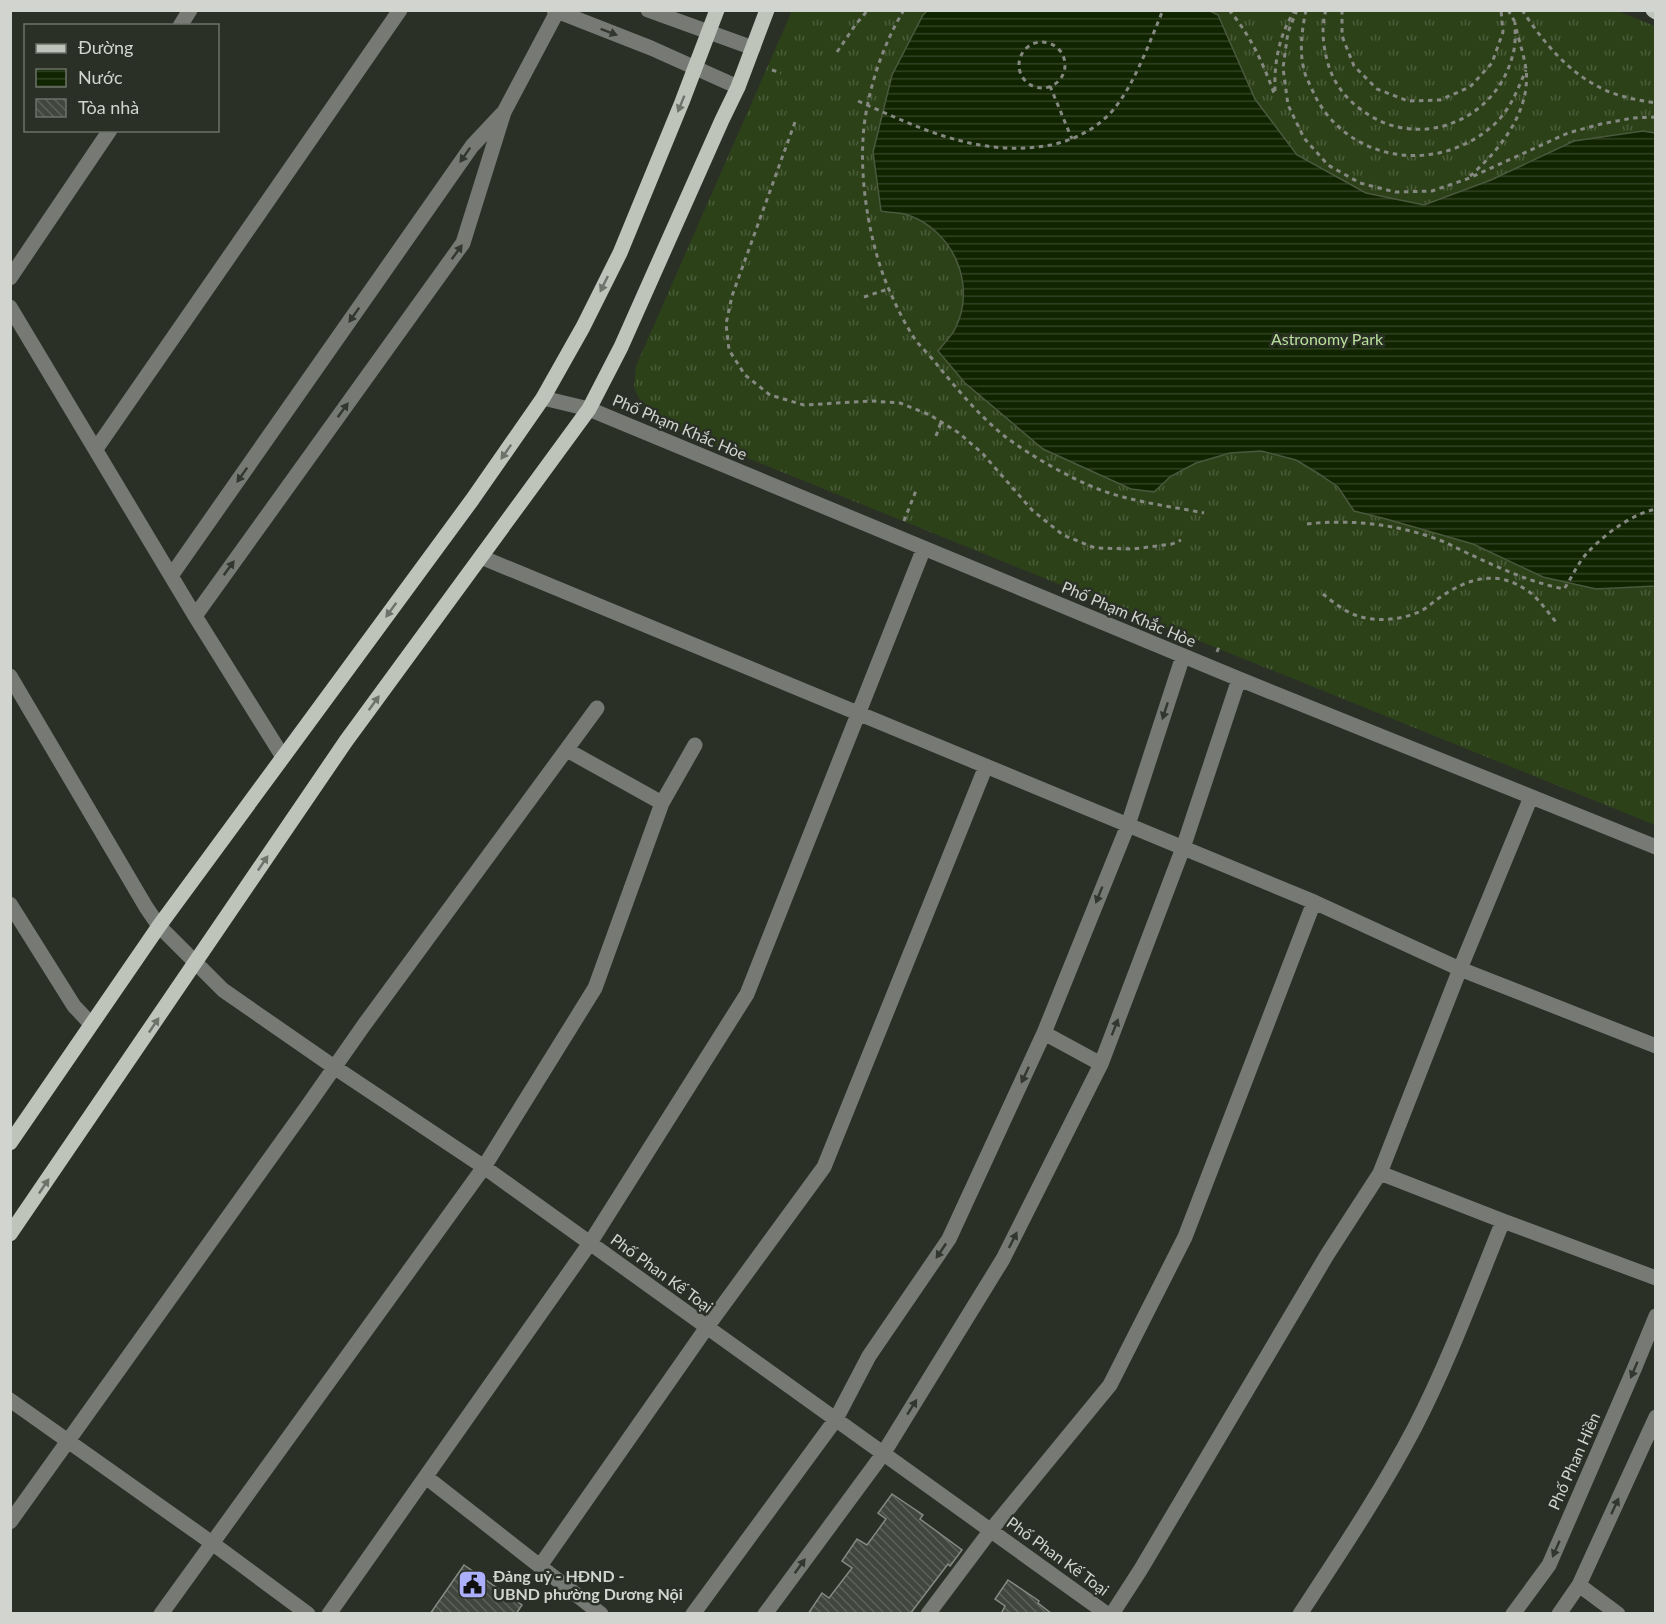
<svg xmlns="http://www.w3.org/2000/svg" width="1666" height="1624" font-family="Lato,sans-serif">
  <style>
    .grass { fill: url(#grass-tufts) }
    .water { fill: url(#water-rules); stroke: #4a593e; stroke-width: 1.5 }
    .building { fill: url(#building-back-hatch); stroke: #858b81; stroke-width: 1.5 }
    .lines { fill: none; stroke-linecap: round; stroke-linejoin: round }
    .path { stroke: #858981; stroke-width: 3; stroke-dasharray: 4.5 4.5; stroke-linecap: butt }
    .minor { stroke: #767974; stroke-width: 15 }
    .major { stroke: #bfc4bb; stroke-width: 15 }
    .oneway { fill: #32372f }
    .oneway2 { fill: #6e736a }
    .labels { text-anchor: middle; stroke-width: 5; stroke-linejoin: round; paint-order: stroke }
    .park-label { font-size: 16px; fill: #b8df99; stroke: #2b3027 }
    .street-label { font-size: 16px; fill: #d2d5cf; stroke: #2b3027 }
    .poi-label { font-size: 16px; font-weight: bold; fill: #d2d5cf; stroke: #2b3027; text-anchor: start }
  </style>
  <defs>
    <pattern id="grass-tufts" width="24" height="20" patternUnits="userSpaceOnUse" patternTransform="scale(1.5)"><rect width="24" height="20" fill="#2c4118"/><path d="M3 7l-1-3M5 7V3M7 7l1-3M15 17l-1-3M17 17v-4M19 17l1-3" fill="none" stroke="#4a5c39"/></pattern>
    <pattern id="water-rules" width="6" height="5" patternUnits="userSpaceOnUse" patternTransform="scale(1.5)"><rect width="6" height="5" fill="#102400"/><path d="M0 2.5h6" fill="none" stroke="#324324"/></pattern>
    <pattern id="building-back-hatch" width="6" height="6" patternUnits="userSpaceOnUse" patternTransform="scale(1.5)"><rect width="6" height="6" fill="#41473e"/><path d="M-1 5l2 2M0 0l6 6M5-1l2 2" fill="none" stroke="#5c6159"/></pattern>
  </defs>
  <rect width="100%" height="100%" fill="#2b3027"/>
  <path class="grass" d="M1615,10L1655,26V825L678,430L644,409L634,387L636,366L792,11Z"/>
  <path class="water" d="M927,11H1210L1218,15L1255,99L1297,155L1366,193L1424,205L1491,180L1574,141L1643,131L1655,133V586L1596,589L1543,577L1473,544L1386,519L1354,511L1338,487L1319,474L1296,460L1261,451L1230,453L1196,463L1171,476L1154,492L1131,489L1043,449L965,383L938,351C943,344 951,337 955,329C977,286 954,231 908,215C900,212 890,213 881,211L873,152L892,75L923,15Z"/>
  <path class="building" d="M892,1494L923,1515L920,1519L962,1550L950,1566L948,1564L910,1614H808L822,1593L829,1598L852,1568L842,1561L857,1539L867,1545L886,1519L878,1513Z
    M464,1565L522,1605L516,1614H430Z
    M1008,1580L1039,1601L1038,1603L1052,1614H1001L1005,1606L995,1599Z"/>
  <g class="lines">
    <path class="path" d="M904,10C882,45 865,98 863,139C860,187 871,251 891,294C898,310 907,328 917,342C924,350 932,358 938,366C959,391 981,418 1007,438C1031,456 1070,478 1098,489C1132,502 1169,506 1204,513
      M1229,10C1251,36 1264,65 1275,96
      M1297,10L1288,32L1283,68L1288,105L1304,138L1328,165L1360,183L1395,192L1432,191L1467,179L1568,133L1601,124L1633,118L1656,117
      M1306,10C1302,30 1299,50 1304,70C1305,75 1308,81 1311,87C1340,159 1431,177 1490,128C1509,113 1517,91 1526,70
      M1326,10C1321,26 1323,44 1327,60C1332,80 1343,96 1359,108C1415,153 1496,123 1513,54C1516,44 1515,32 1515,22
      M1342,10V36L1354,66L1377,89L1408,101L1440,100L1470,87L1492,63L1503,32L1501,10
      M1508,10L1515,22
      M1522,10C1542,40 1565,69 1597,86C1615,96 1636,100 1656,103
      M1019 65a23 23 0 1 1 46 0a23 23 0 1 1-46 0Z
      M837,52L856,24L868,10
      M772,70L781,73
      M1050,86L1072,139
      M1275,91C1274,62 1279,35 1295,10
      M858,101C921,129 980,158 1051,145C1075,140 1098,128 1114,109C1135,83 1150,41 1163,10
      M795,122L732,296L726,324L729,350L745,375L770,395L804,405L871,401L900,403L930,415L959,433L983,454L1032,510L1063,535L1095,548L1133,549L1172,544L1181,540
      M1470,176C1500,150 1531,111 1526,69C1524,55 1519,41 1516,28
      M864,297L888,289
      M936,436L941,422
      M904,521L917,488
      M1307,524C1351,519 1397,524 1439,540C1448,543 1456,548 1465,552C1497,567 1529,582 1564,589C1572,577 1578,563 1587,553C1605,534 1630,515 1656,509
      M1323,594C1333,602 1345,612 1358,616C1377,622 1402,620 1421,611C1427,608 1433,602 1439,598C1468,578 1497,569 1528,591C1539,599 1547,611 1556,622
      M1217,652L1220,644"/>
    <path class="minor" d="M554,10L651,48L738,87
      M648,10L753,48
      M180,26L190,10
      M10,278L110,130
      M10,307L195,616L283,757
      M543,398L589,409L1239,679L1656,847
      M96,449L400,10
      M481,557L1314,902L1460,969L1656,1046
      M171,576L472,146L502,114
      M195,616L463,243L504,112L557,12
      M10,676L146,907L159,926L223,990L334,1067L484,1167L1107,1614
      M567,750L662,803L695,745
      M10,904L74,1006L91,1024
      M1044,1033L1101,1064
      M1380,1173L1503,1221L1656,1278
      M10,1400L212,1543L308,1614
      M426,1477L601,1614
      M10,1522L306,1108L364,1025L597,708
      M540,1566L707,1327L824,1167L986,766
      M1579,1585L1618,1614
      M161,1614L484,1167L595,988L662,803
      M329,1614L590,1243L747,994L924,548
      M693,1614L836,1419L869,1356L949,1239L1044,1033L1128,825L1183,656
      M765,1614L883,1454L1003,1259L1101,1064L1183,848L1239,679
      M928,1614L991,1530L1110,1385L1185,1237L1314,902
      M1112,1614L1141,1569L1327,1255L1380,1173L1460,969L1531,797
      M1300,1614C1340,1553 1381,1492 1415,1427C1449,1361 1475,1290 1503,1221
      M1513,1614L1549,1565L1635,1367L1656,1316
      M1559,1614L1579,1585L1656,1417"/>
    <path class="major" d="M1653,10L1656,12
      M10,1143L159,926L472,500L543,398L583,327L620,253L682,102L717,10
      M10,1234L346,741L589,409L621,347L722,120L738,87L767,10"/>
  </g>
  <defs><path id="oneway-solid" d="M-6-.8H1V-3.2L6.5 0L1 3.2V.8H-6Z" transform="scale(1.5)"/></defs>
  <g class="oneway">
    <use href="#oneway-solid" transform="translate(609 32) rotate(21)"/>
    <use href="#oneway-solid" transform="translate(465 155) rotate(125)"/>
    <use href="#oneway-solid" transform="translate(457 252) rotate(-54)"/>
    <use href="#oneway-solid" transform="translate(354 315) rotate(125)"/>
    <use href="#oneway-solid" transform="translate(343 410) rotate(-54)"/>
    <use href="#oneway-solid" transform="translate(242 475) rotate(125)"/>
    <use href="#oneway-solid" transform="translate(229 568) rotate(-54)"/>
    <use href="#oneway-solid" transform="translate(1165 711) rotate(108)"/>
    <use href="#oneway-solid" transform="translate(1099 895) rotate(112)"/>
    <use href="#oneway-solid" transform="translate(1115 1027) rotate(-69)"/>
    <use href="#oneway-solid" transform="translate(1025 1075) rotate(115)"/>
    <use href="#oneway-solid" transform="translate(1013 1240) rotate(-63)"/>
    <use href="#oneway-solid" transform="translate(941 1251) rotate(124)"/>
    <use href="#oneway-solid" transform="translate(1634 1370) rotate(113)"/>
    <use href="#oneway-solid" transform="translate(912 1407) rotate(-58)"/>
    <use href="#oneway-solid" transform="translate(1615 1506) rotate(-65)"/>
    <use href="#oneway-solid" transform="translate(1556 1549) rotate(114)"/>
    <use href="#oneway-solid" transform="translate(800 1566) rotate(-54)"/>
  </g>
  <g class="oneway2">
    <use href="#oneway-solid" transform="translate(681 104) rotate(112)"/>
    <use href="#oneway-solid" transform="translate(604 284) rotate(116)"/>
    <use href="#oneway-solid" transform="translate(506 452) rotate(125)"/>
    <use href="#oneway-solid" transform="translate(391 610) rotate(126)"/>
    <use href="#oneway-solid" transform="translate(374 703) rotate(-54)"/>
    <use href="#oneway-solid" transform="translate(263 863) rotate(-56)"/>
    <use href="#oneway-solid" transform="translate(154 1025) rotate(-56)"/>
    <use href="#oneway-solid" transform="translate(44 1186) rotate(-56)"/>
  </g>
  <defs>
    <symbol id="civic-square" viewBox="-11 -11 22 22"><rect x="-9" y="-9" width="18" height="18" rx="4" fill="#acaffb" stroke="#2b3027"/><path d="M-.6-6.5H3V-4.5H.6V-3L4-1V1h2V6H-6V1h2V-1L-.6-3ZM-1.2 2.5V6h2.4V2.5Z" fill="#111"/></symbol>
  </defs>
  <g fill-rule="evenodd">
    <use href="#civic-square" x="456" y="1568" width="33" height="33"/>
  </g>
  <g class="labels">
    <g class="park-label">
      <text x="1327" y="345">Astronomy Park</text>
    </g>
    <g class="street-label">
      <text transform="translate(680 427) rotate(23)" y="6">Phố Phạm Khắc Hòe</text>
      <text transform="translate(1129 614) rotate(23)" y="6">Phố Phạm Khắc Hòe</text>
      <text transform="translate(662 1273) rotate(36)" y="6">Phố Phan Kế Toại</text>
      <text transform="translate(1574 1461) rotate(-66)" y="6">Phố Phan Hiền</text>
      <text transform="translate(1058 1556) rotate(36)" y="6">Phố Phan Kế Toại</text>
    </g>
    <g class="poi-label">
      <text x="493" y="1582">Đảng uỷ - HĐND -<tspan x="493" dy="18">UBND phường Dương Nội</tspan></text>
    </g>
  </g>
  <rect width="1666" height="1624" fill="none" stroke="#d2d5cf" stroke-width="24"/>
  <rect x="24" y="24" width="195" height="108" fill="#2b3027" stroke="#6e726a" stroke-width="1.5"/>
  <rect x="36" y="44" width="30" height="9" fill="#bfc4bb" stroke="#6e726a" stroke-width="1.5"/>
  <text x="78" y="54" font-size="18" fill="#d2d5cf">Đường</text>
  <rect x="36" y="69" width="30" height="18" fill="url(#water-rules)" stroke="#6e726a" stroke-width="1.5"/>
  <text x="78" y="84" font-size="18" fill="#d2d5cf">Nước</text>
  <rect x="36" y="99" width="30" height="18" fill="url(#building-back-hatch)" stroke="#6e726a" stroke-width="1.5"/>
  <text x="78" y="114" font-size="18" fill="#d2d5cf">Tòa nhà</text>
</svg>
